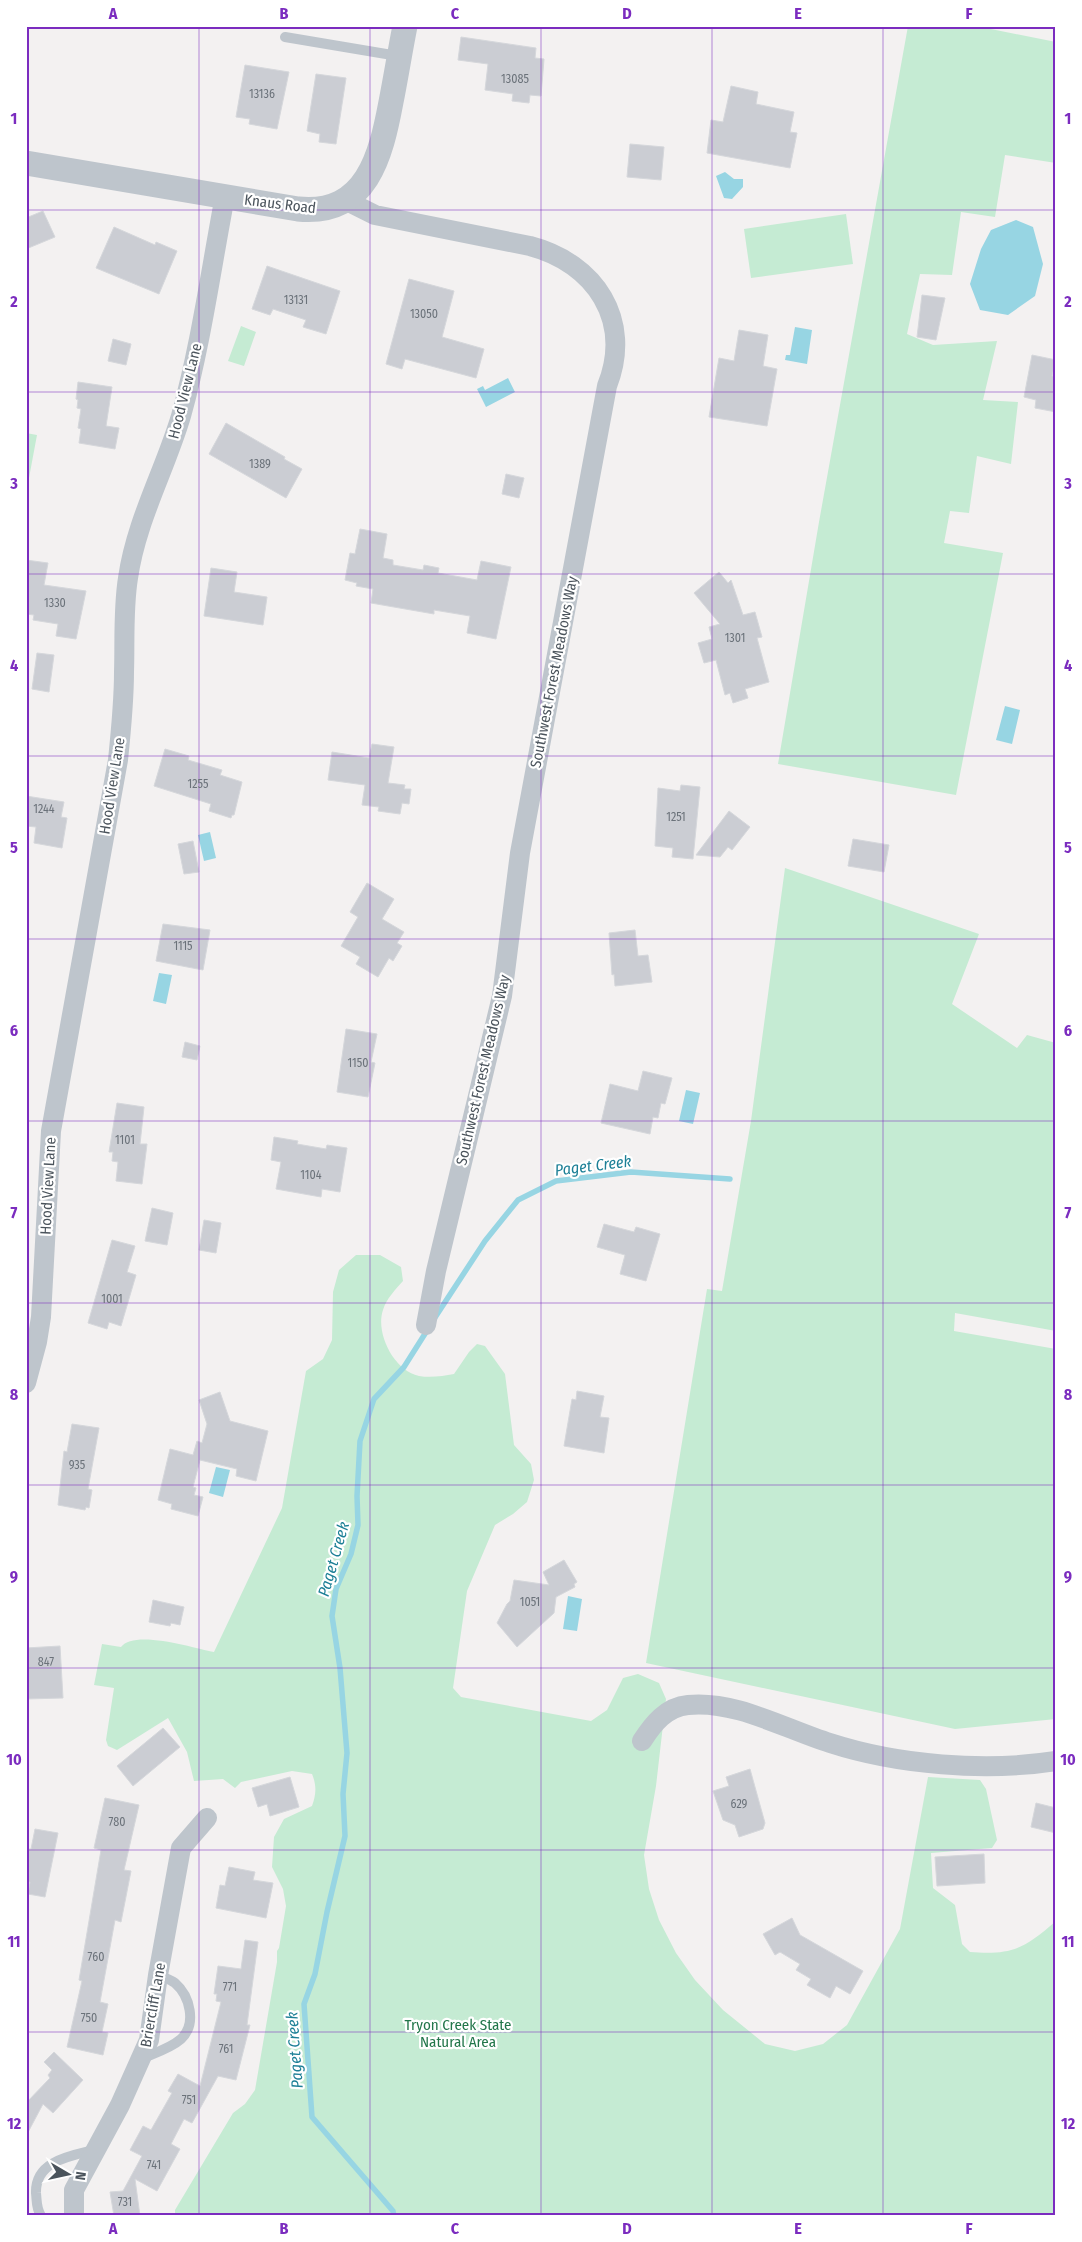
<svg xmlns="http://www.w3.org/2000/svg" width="1082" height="2242" font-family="'Fira Sans Condensed',sans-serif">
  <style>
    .green { fill: #c5ebd3 }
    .water { fill: #97d5e3 }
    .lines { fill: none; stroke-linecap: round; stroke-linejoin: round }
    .stream { stroke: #97d5e3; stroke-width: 5.5 }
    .building { fill: #cbcdd3; stroke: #d5d7db }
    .service { stroke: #bec5cc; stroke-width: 10 }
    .minor { stroke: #bec5cc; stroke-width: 20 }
    .tertiary { stroke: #bec5cc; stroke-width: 25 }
    .grid { fill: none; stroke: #7b2cbf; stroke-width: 1; stroke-opacity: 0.55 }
    .labels { text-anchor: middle; stroke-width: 4.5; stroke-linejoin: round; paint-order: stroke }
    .number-label { font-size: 12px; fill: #6b727a }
    .street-label { font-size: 15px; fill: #4b545c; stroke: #fff }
    .park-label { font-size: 15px; fill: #22764a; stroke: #fff }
    .water-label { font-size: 16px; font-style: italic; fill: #1c7f96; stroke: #fff }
    .neatline { fill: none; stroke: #7b2cbf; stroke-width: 2 }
    .grid-label { font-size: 16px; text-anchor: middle; font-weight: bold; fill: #7b2cbf }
  </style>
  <rect width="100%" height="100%" fill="#f3f1f1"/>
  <path class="green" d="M908,26H976L1056,42V163L1005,155L995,217L961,212L952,275L920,274L907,334L933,345L997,341L983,400L1018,402L1011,464L977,456L969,513L950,511L944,543L1003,553L956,795L778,764L819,522Z
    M846,214L853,264L751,278L744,229Z
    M241,326L256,332L244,366L228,361Z
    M26,433L37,435L26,494Z
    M785,868L979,934L952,1004L1017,1048L1027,1035L1056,1043V1331L955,1313L954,1331L1056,1349V1719L955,1729L646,1663L707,1289L722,1291L751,1121Z
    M356,1255H380L401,1267L403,1281C396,1289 386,1299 383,1310C375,1333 394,1371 419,1376C431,1378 443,1376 454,1374L469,1352L477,1344L485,1346L505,1374L514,1445L531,1464L534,1480L527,1502L513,1514L495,1525L467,1591L453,1688L461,1697L591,1721L607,1710L623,1678L638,1674L659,1683L666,1699L656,1786L644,1855L649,1889L659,1920L676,1953L695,1980L723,2010L765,2044L795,2051L823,2044L847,2025L900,1929L928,1777L980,1780L986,1789L997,1840L992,1848L931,1853L933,1888L955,1905L962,1944L970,1952C1012,1955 1024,1949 1056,1921V2216H175V2210L233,2113L245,2104L255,2090L277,1962V1951L279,1948L286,1906L283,1889L272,1867L274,1837L284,1819L312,1806C316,1795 317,1786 312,1774L292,1771L241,1782L235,1788L223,1779L194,1781L187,1752L168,1718L117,1750L108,1746L106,1740L114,1688L94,1685L102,1644L121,1647C134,1629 194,1648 214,1652L282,1508L306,1371L323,1359L332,1340L333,1292L339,1270Z"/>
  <path class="water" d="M725,172L734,179H743V187L732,199L724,198L716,176Z
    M1016,220L1033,227L1043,264L1035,296L1008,315L980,310L970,284L981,249L991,230Z
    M795,327L812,330L807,364L785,360L786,355H790Z
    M508,378L515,392L486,407L477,389L483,386L485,390Z
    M1005,706L1020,710L1012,744L996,740Z
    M210,832L216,858L204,861L198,835Z
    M159,973L172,975L166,1004L153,1001Z
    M686,1090L700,1093L693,1124L679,1121Z
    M216,1467L230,1470L223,1497L209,1493Z
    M568,1596L582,1599L577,1631L563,1629Z"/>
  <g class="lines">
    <path class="stream" d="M434,1319L485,1241L518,1200L556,1181L631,1172L730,1179
      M394,2216L393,2211L312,2117L304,2004L315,1974L327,1912L345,1836L343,1794L347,1753L340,1668L332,1616L336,1589L351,1554L358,1525L357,1496L360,1441L374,1399L404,1367L428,1329"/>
  </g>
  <path class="building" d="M461,37L536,48L535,58L544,59L541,96L530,95L529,103L512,101L513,94L485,90L488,64L458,60Z
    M245,65L289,72L277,129L249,124L250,119L236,117Z
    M316,74L346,78L336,144L319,142L320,134L307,131Z
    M731,86L758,92L756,104L794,112L790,132L797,133L790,168L707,153L711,120L723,122Z
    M630,144L664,147L661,180L627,177Z
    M43,211L55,237L26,249V218Z
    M114,227L155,245L156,242L177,251L159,294L96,268Z
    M267,266L340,291L326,334L303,327L306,320L273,309L270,315L252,309Z
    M409,279L454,291L442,337L484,349L476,378L405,359L402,369L386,364Z
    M922,295L945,298L936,340L917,337Z
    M739,330L768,335L763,366L777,369L767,426L709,417L719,358L734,361Z
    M113,339L131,344L126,365L108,361Z
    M1032,355L1056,360L1052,376H1056V412L1035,408L1036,400L1024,397Z
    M78,382L112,387L106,426L119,428L115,449L79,443L81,429L78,428L81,409L77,408L78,400L76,399Z
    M226,423L285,457L284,459L302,469L286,498L209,454Z
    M506,474L524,478L519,498L502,494Z
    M360,529L387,534L383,558L393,560V565L423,570L424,565L439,568L438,573L477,580L481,561L511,567L496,639L467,633L470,616L434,610V614L371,603L373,589L356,586L357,583L345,580L350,553L355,554Z
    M26,560L48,563L44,585L86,591L76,639L56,636L58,624L33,620L34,615L26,614Z
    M211,568L237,572L234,592L267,597L263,625L204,616Z
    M719,572L728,583L731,580L743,615L755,612L762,637L757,638L769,682L745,689L748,698L733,703L730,693L725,695L716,660L704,663L698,643L712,639L709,627L720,624L694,593Z
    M37,653L54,655L49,692L32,689Z
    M372,744L394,747L388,783L405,785L404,789H411L409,804L402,803L400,814L378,811L379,807L362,805L365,785L328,780L332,752L369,758Z
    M165,749L189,756L188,760L222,770L220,775L242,782L234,815H232L231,818L209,811L211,804L154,786Z
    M681,785L700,787L693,859L672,857L673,848L655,846L658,788L680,791Z
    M26,796L64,802L61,817L67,818L62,848L34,843L36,827L26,826Z
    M729,811L750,827L732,850L728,847L720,857L696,855Z
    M853,839L889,845L884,872L848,866Z
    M193,841L199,872L184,874L178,844Z
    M367,883L394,899L382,919L404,932L397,943L402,946L393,961L389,958L378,977L356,964L360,957L341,946L358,917L350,912Z
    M163,924L210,930L203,970L156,961Z
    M635,930L638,956L648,955L652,982L615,986L614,974L612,975L609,933Z
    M346,1029L377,1034L371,1062L375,1063L368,1097L337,1092Z
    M185,1042L200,1046L197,1060L182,1057Z
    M643,1071L672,1078L665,1104L661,1103L658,1118L653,1117L650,1134L601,1123L610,1084L638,1091Z
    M117,1103L144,1107L140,1144H147L142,1184L116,1181L118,1162L112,1161L113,1152H109Z
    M274,1137L298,1141L297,1144L326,1149L327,1145L347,1148L340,1192L322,1189L321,1197L276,1189L281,1162L271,1160Z
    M152,1208L173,1213L167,1245L145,1241Z
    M204,1220L221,1223L216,1253L199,1250Z
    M604,1224L634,1232L636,1227L660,1234L646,1281L620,1274L625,1255L597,1247Z
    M112,1240L135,1246L127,1272L136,1275L121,1326L109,1322L107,1329L88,1323Z
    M577,1391L604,1396L600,1417L609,1418L604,1453L564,1446L572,1399L576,1400Z
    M220,1392L230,1421L268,1431L256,1481L236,1476L237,1469L200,1460L193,1487L196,1488L194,1495L203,1497L198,1516L171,1509L172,1504L158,1500L170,1449L193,1455L197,1441L202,1443L207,1424L199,1400Z
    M72,1424L99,1428L88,1489L92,1490L89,1508L86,1507L85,1510L58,1505L64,1451L67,1452Z
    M564,1560L577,1582L574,1584L575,1587L556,1597L554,1613L517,1647L497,1623L507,1604L510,1601L514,1580L549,1585L543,1572Z
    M153,1600L184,1607L180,1625L171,1623L170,1626L149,1622Z
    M60,1646L63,1698L26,1699V1648Z
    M163,1728L180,1747L133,1786L117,1766Z
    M750,1769L765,1823L763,1829L739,1837L735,1825L723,1820L713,1791L729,1786L726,1777Z
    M290,1777L299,1807L270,1816L267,1804L258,1807L252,1788Z
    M105,1798L139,1805L124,1870L131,1871L121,1922L115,1920L100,2002L108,2004L102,2032L108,2033L103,2055L67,2047L82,1981L79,1980L101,1850L94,1848Z
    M1036,1803L1056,1808V1833L1031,1827Z
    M35,1829L58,1833L45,1897L28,1894L30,1882H26V1849H31Z
    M984,1854L985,1883L937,1886L935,1857Z
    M229,1867L255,1872L253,1880L273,1883L266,1918L216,1908L220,1885L225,1886Z
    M792,1918L800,1935L863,1971L850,1994L836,1986L830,1998L807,1985L811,1979L796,1970L800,1964L780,1952L775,1955L763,1934Z
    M245,1940L258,1942L247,2025H250L236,2080L218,2076L192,2123L184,2119L171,2144L180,2149L157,2191L135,2179L140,2216H114L110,2192L123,2191L142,2156L130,2150L143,2126L151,2130L172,2093L168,2091L178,2074L200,2086L221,2002L216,2001L217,1994H214L218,1966L241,1969Z
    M54,2052L83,2080L53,2113L43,2104L26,2136V2103L50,2078L48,2075L52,2070L44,2062Z"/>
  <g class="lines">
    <path class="service" d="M285,37L398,56
      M143,2058C155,2053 171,2048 181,2039C197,2024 190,1996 175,1983C171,1980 163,1977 158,1975
      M41,2216C36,2208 37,2202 36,2193C35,2161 70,2156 94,2150"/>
    <path class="minor" d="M345,200L375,215L530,246C595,263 633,320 607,386L520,853L502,996L436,1271L426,1325
      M26,1383L37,1342L41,1317L51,1131L118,760C121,731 124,702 124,672C125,641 123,609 128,578C136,521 165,470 181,416C201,344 211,269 225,196
      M642,1741C653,1724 666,1707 688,1705C735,1700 785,1729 830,1743C898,1765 985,1772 1056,1761
      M74,2216V2190L120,2105L149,2040L158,1975L181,1848L207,1818"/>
    <path class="tertiary" d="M26,163L298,209C367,216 381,155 391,102C396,77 400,51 405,26"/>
  </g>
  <path class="grid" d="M199,26V2216M370,26V2216M541,26V2216M712,26V2216M883,26V2216M26,210H1056M26,392H1056M26,574H1056M26,756H1056M26,939H1056M26,1121H1056M26,1303H1056M26,1485H1056M26,1668H1056M26,1850H1056M26,2032H1056"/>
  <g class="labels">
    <g class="number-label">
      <text x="515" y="83">13085</text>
      <text x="262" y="98">13136</text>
      <text x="296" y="304">13131</text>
      <text x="424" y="318">13050</text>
      <text x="260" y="468">1389</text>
      <text x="55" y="607">1330</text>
      <text x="735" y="642">1301</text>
      <text x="198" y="788">1255</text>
      <text x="44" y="813">1244</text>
      <text x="676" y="821">1251</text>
      <text x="183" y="950">1115</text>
      <text x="358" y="1067">1150</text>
      <text x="125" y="1144">1101</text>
      <text x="311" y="1179">1104</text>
      <text x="112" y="1303">1001</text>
      <text x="77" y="1469">935</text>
      <text x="530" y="1606">1051</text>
      <text x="46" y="1666">847</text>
      <text x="739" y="1808">629</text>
      <text x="117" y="1826">780</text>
      <text x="96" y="1961">760</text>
      <text x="230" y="1991">771</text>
      <text x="89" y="2022">750</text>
      <text x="226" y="2053">761</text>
      <text x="189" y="2104">751</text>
      <text x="154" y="2169">741</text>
      <text x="125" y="2206">731</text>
    </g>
    <g class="street-label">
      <text transform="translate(280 204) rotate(7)" y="5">Knaus Road</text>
      <text transform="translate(185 391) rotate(-76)" y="5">Hood View Lane</text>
      <text transform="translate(554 672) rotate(-79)" y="5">Southwest Forest Meadows Way</text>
      <text transform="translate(112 786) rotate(-81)" y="5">Hood View Lane</text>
      <text transform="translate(483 1070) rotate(-77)" y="5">Southwest Forest Meadows Way</text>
      <text transform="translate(48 1186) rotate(-87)" y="5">Hood View Lane</text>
      <text transform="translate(153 2005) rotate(-80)" y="5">Briercliff Lane</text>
    </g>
    <g class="park-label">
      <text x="458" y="2030">Tryon Creek State<tspan x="458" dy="17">Natural Area</tspan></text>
    </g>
    <g class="water-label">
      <text transform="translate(593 1165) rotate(-7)" y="6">Paget Creek</text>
      <text transform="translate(333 1559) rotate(-74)" y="6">Paget Creek</text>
      <text transform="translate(294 2050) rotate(-94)" y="6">Paget Creek</text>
    </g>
  </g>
  <rect width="1082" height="2242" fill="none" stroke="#ffffff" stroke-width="55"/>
  <g transform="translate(68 2174) rotate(99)" stroke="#ffffff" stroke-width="4" paint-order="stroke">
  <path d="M0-4L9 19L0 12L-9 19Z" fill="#4b545c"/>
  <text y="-8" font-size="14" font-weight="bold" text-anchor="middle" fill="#4b545c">N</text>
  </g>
  <rect x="28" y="28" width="1026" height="2186" class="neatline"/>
  <g class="grid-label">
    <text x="113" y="19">A</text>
    <text x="284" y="19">B</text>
    <text x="455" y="19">C</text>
    <text x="627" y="19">D</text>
    <text x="798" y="19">E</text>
    <text x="969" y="19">F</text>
    <text x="14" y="124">1</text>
    <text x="1068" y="124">1</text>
    <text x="14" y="307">2</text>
    <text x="1068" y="307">2</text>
    <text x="14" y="489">3</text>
    <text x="1068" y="489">3</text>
    <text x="14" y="671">4</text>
    <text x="1068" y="671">4</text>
    <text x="14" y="853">5</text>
    <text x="1068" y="853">5</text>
    <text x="14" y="1036">6</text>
    <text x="1068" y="1036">6</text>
    <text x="14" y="1218">7</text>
    <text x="1068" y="1218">7</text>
    <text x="14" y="1400">8</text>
    <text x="1068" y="1400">8</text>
    <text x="14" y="1582">9</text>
    <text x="1068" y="1582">9</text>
    <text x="14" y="1765">10</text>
    <text x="1068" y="1765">10</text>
    <text x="14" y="1947">11</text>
    <text x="1068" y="1947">11</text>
    <text x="14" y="2129">12</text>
    <text x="1068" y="2129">12</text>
    <text x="113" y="2234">A</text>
    <text x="284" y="2234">B</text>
    <text x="455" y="2234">C</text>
    <text x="627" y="2234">D</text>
    <text x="798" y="2234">E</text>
    <text x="969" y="2234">F</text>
  </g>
</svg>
